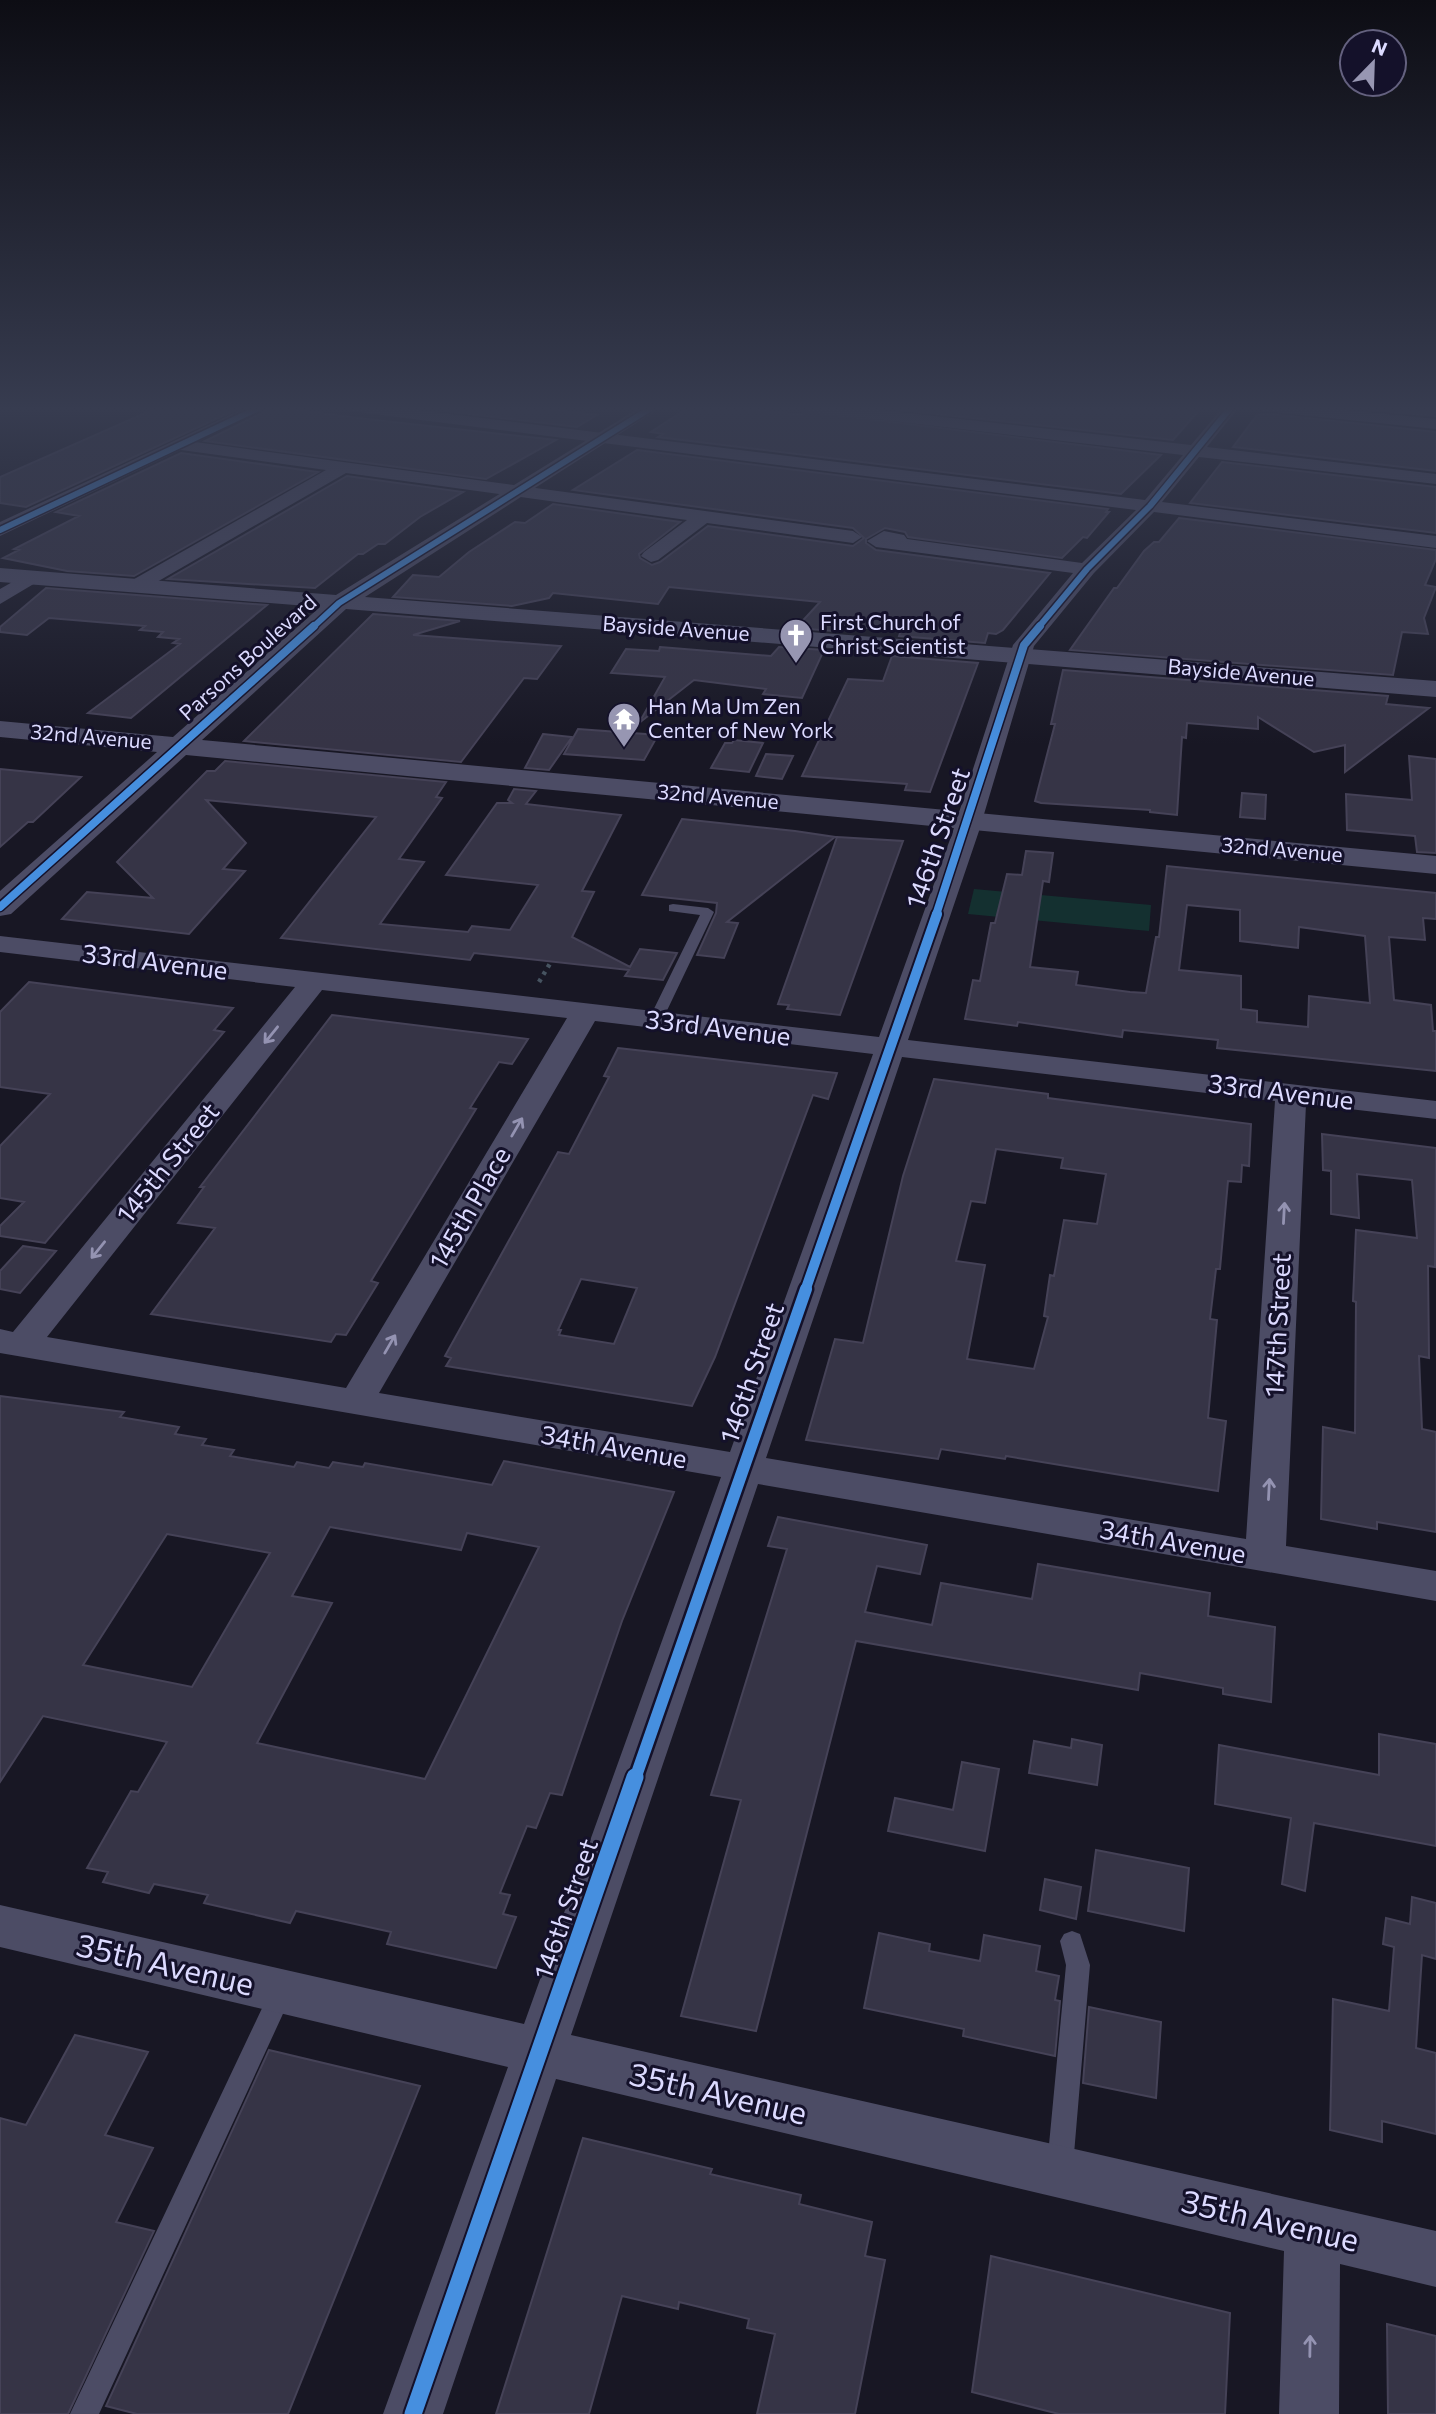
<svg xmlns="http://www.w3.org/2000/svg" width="1436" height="2414" font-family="Commissioner,sans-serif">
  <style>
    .green { fill: #143030 }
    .building { fill: #363446; stroke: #454257; stroke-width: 2; fill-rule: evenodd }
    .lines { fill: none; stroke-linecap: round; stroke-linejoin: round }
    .path-far1 { stroke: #465360; stroke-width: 2.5; stroke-dasharray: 2 2.5; stroke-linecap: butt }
    .path { stroke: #465360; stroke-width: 4.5; stroke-dasharray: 3.5 5; stroke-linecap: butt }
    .service { fill: #4c4c65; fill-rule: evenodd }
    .minor { fill: #4c4c65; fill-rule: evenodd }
    .tertiary { fill: #4c4c65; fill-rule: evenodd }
    .cycleway-far4-casing { stroke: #14112a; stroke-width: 9 }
    .cycleway-far3-casing { stroke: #14112a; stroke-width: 11 }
    .cycleway-far2-casing { stroke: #14112a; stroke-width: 14 }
    .cycleway-far1-casing { stroke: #14112a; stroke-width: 17 }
    .cycleway-casing { stroke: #14112a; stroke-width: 21 }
    .cycleway-far4 { stroke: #468fdf; stroke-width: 6 }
    .cycleway-far3 { stroke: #468fdf; stroke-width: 8 }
    .cycleway-far2 { stroke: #468fdf; stroke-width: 10 }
    .cycleway-far1 { stroke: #468fdf; stroke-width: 12 }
    .cycleway { stroke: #468fdf; stroke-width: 17 }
    .oneway { stroke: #9493b2 }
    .labels { text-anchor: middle; stroke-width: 6; stroke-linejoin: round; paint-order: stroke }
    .far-poi-label { font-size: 21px; fill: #dcdaff; stroke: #14112a; text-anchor: start }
    .far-street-label { font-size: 21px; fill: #dcdaff; stroke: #14112a }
    .street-label { font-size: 26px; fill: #dcdaff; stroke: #14112a }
    .near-street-label { font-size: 32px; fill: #dcdaff; stroke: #14112a }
  </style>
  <rect width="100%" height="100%" fill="#181724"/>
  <path class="green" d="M974,889L1151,905L1149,931L968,914Z"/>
  <path class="building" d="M161,406H244L26,507L0,503V477Z
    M454,406H520L597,415L577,427L445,411Z
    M691,406H723L802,415V411L1161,455L1121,494L658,437L663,434L651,432Z
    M864,406H1203L1173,440Z
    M1327,406H1436V416Z
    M274,407L366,419L556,440L486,479L205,441Z
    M1270,414L1436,432V471L1233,447L1257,415Z
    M637,450L1108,509L1106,512H1109L1087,538L1083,537L1062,558L908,537L905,532L885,528L866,539V543L876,550L1050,573L1003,630L996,634L988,633L985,643L899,636L901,630L835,626L833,631L796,628L820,602L669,587L658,604L553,593L549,598L512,606L393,597L413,575L439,577L469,552L515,522L525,523L553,504L680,522L639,554L640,558L652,565L660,562L708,526L853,546L864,538L853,528L573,490Z
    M181,453L318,472L134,576L67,571L3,558L19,550L14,549L79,516L56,512Z
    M1222,462L1436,487V533L1190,503Z
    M347,476L463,492L420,517L385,544H378L363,554H358L315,588L168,579Z
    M1179,518L1436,550V559L1425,585L1436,587L1424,618L1428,634L1402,632L1393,675L1070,650L1114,588H1117L1144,551L1154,542H1159Z
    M46,588L267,605L131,718L88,713L180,644L173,643L179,639L158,637L163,632L140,630L145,626L49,618L27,635L0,632V627Z
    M373,614L460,621L413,635L561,646L537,679L524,678L461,762L244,741Z
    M660,647L771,656L779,647L824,650L802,698L763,694L766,689L694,680L639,723L665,677L611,673L626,649L659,651Z
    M892,656L978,663L930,792L905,790L907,784L802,776L848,679L883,681Z
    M1063,670L1388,696L1386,704L1429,708L1345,772V745L1314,752L1258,717V729L1187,723L1186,738L1182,737L1177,815L1150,812V810L1041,803L1035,801L1055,724H1051Z
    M578,729L658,735L644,760L564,754Z
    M543,734L572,737L549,770L525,768Z
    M734,740L763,743L749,772L711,768L725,743H732Z
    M766,754L793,756L782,779L756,776Z
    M1409,756L1436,759V853L1417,852L1415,836L1347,830L1346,794L1412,800Z
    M225,761L446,782L436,797L442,798L399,859L424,862L380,924L468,932L472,926L510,930L538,885L446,875L497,803H512L508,800L514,789L536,791L526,804L621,815L582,891L594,892L572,937L630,967L640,949L677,953L663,980L625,976L629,970L474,953L470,960L281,938L376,817L206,800L246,843L223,869L245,871L189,934L62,919L87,892L153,898L117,862L207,771H215Z
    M0,769L81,777L33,822H28L0,847Z
    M1242,793L1266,795L1265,819L1240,817Z
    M682,819L795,831L835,837L727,922L738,923L724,958L697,955L716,913L717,903L642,895Z
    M837,837L903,841L840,1015L787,1009L789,1005L778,1004Z
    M1026,851L1053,853L1049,882L1043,881L1030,967L1078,972L1076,985L1130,992L1146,993L1156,937H1159L1167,866L1436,893V919L1423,918L1425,940L1389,937L1394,1000L1431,1005L1433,1031H1436V1071L1217,1048L1218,1040L1123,1030L1122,1037L1018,1022L1017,1026L965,1019L973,980L980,981L991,923H995L1007,874L1022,875ZM1187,905L1240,910V941L1298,948L1299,927L1365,936L1370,1003L1309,996L1308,1027L1257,1022V1011L1241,1009V976L1179,970Z
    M29,982L233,1008L214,1030L224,1032L45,1243L0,1236V1226L24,1202L0,1198V1146L50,1094L0,1087V1012Z
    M332,1015L528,1039L512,1064L499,1062L470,1108L476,1109L371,1281L378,1283L346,1335L336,1334L331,1342L151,1314L215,1228L178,1223L204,1187H200Z
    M618,1048L837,1073L828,1099L813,1095L715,1357L692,1406L446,1366L451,1358L445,1356L558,1152L569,1154L609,1077L604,1076ZM581,1279L637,1288L614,1344L559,1335L561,1330H558Z
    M934,1079L1048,1094V1098L1251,1124L1249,1166L1242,1165L1241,1182L1228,1181L1220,1269H1216L1210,1319L1217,1320L1208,1418L1226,1421L1218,1491L1006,1456L1005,1459L941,1449L938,1459L806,1440L835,1339L863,1343L903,1176ZM996,1149L1063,1158L1061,1168L1106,1174L1097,1224L1064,1220L1054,1276L1050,1275L1044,1316L1048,1317L1034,1369L967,1359L985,1265L956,1261L971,1201L985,1203Z
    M1322,1134L1436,1148L1435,1267L1428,1266L1429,1358L1419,1356L1422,1429L1436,1432V1532L1377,1522V1529L1321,1519L1323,1427L1355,1433L1356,1302L1353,1301L1356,1230L1417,1238L1412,1180L1357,1174L1359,1218L1331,1214V1171L1323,1170Z
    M23,1246L56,1251L20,1293L0,1289V1271Z
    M0,1396L124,1412L120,1417L179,1427L175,1434L206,1439L202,1445L234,1450L230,1456L294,1467L297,1462L329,1468L333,1462L363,1467L365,1463L492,1485L504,1461L674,1492L622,1621L562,1795L550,1793L536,1828L527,1826L500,1893L510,1895L503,1914L516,1917L496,1968L387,1944L391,1932L296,1911L290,1923L204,1903L208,1895L154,1884L149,1893L103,1882L108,1872L87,1868L131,1791L138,1792L167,1742L43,1716L0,1782ZM330,1527L461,1550L467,1533L539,1547L425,1779L257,1743L332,1603L292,1596ZM167,1534L270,1553L192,1687L83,1665Z
    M778,1517L927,1545L920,1574L877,1566L865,1612L932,1625L941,1583L1032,1599L1038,1564L1210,1593L1208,1616L1275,1627L1271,1702L1223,1694V1688L1140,1673L1138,1690L856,1641L756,2031L681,2016L741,1800L711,1795L787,1549L768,1546Z
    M1379,1734L1436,1744V1846L1314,1823L1305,1891L1282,1884L1291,1818L1215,1804L1219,1745L1379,1775Z
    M1072,1739L1102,1745L1097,1785L1029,1773L1034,1741L1071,1748Z
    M962,1762L999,1769L985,1851L888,1831L895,1798L953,1810Z
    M1096,1850L1189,1868L1184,1931L1088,1911Z
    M1045,1879L1081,1887L1076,1919L1040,1910Z
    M1412,1897L1436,1903V1959L1422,1955L1416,2048L1436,2053V2134L1382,2121V2142L1330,2130L1333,1999L1389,2011L1394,1947L1383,1944L1386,1918L1410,1924Z
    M879,1933L930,1944L929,1951L980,1961L984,1935L1040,1946L1036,1971L1059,1976L1055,2000L1060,2001L1055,2056L963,2036L964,2029L864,2008Z
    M1089,2007L1161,2022L1156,2098L1083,2083Z
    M75,2035L148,2052L105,2135L153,2148L116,2222L154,2231L68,2414H0V2118L26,2125Z
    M269,2050L420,2086L288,2414H137L106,2406Z
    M583,2138L712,2169L710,2174L801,2195L799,2204L872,2222L865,2256L885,2260L855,2414H757L775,2334L747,2328L749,2319L679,2302L678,2309L622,2296L589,2414H496Z
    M991,2256L1230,2313L1225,2414H1059L972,2392Z
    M1387,2324L1436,2336V2414H1388Z"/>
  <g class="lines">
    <path class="path-far1" d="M0,407L24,410"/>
    <path class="path" d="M539,982L551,962"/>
    <path class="service" d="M673,904L708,908L714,912L662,1021L655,1025L648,1021L700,915L669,911V905Z
      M1072,1931L1080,1934L1090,1965L1073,2166L1069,2175L1060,2178L1051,2175L1047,2166L1066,1965L1060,1941L1064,1934Z
      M281,1981L289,1985L293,1992L99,2414H70L273,1985Z"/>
    <path class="minor" d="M342,406H385L1145,500L1183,455L807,411L799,406H844L1191,445L1224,406H1240L1207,447L1436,474V484L1199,457L1162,502L1436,536V548L1154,512L1094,573L1034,646L979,831L908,1040L1436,1101V1119L1306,1104L1286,1546L1436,1571V1601L758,1484L571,2035L1436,2231V2287L1340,2264L1339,2414H1279L1284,2251L556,2079L443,2414H383L508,2067L0,1947V1905L524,2024L721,1477L0,1353V1329L13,1332L295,987L0,952V936L879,1037L953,831L1013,645L1073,573L876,547L867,541L884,531L904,535L907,539L1082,563L1136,510L350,411ZM322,990L567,1018L346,1388L47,1337ZM595,1021L873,1054L730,1452L379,1393ZM902,1057L1275,1101L1246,1539L766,1458Z
      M1255,406H1305L1436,419V429L1263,411Z
      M180,440L853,531L862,537L853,543L707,523L658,560L651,562L641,556L644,552L687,520L346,473L143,590H129L126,586L129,582L326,470L174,449L172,445Z
      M30,572L37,574L40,578L37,582L0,604V589Z"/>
    <path class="tertiary" d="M249,406H272L0,536V522Z
      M642,406H663L365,597L1436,681V697L346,609L202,740L1436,856V874L186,755L11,914L0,916V891L157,752L0,737V721L173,737L320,607L0,582V568L336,595Z"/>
    <defs>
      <path id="cycleway-far4" d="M0,530L263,406
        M312,628L339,603L654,406
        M1038,628L1087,569L1150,506L1232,406"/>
      <path id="cycleway-far3" d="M0,907L314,626
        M936,915L1024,645L1040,626"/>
      <path id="cycleway-far2" d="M805,1291L937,914"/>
      <path id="cycleway-far1" d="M635,1779L806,1289"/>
      <path id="cycleway" d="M413,2414L635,1777"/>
    </defs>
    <use href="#cycleway-far4" class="cycleway-far4-casing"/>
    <use href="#cycleway-far3" class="cycleway-far3-casing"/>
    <use href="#cycleway-far2" class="cycleway-far2-casing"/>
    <use href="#cycleway-far1" class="cycleway-far1-casing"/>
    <use href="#cycleway" class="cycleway-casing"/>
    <use href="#cycleway-far4" class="cycleway-far4"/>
    <use href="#cycleway-far3" class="cycleway-far3"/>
    <use href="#cycleway-far2" class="cycleway-far2"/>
    <use href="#cycleway-far1" class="cycleway-far1"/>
    <use href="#cycleway" class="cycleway"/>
  </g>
  <defs><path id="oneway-shaft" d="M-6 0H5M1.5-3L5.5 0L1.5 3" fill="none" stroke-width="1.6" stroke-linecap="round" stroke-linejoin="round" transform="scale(1.75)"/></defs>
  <g class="oneway">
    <use href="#oneway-shaft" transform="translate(271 1035) rotate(129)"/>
    <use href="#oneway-shaft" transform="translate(517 1127) rotate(-60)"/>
    <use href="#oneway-shaft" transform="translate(1284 1213) rotate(-87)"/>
    <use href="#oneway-shaft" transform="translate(98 1250) rotate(129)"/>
    <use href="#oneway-shaft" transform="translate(390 1344) rotate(-60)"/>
    <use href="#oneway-shaft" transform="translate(1269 1489) rotate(-87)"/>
    <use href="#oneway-shaft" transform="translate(1310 2346) rotate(-89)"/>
  </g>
  <linearGradient id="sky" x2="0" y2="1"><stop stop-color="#0d0d14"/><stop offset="0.55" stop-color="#373c50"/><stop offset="1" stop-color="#373c50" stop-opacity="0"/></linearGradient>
  <rect width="1436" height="744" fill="url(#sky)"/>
  <defs>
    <symbol id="church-pin" viewBox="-11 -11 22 30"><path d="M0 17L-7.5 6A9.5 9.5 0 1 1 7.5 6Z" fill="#9796b2" stroke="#14112a"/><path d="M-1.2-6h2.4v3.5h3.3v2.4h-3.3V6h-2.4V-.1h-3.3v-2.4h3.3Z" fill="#fff"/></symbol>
    <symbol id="temple-pin" viewBox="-11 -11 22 30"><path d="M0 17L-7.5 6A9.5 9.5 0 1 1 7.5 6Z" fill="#9796b2" stroke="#14112a"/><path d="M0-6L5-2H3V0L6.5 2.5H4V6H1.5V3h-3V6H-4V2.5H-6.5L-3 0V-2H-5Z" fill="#fff"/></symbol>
  </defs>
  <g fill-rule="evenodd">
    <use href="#church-pin" x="777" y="616" width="38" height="52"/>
    <use href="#temple-pin" x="605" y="700" width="38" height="52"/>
  </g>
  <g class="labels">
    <g class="far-poi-label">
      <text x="820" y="630">First Church of<tspan x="820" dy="24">Christ Scientist</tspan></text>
      <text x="648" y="714">Han Ma Um Zen<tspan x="648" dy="24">Center of New York</tspan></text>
    </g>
    <g class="far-street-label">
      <text transform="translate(676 629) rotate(4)" y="7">Bayside Avenue</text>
      <text transform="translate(248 658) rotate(-42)" y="7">Parsons Boulevard</text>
      <text transform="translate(1241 673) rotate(5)" y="7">Bayside Avenue</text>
      <text transform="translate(91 737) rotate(5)" y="7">32nd Avenue</text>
      <text transform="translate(718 797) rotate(5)" y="7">32nd Avenue</text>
      <text transform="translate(1282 850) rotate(5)" y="7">32nd Avenue</text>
    </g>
    <g class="street-label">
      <text transform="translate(938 838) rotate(-71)" y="9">146th Street</text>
      <text transform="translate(155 962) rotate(7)" y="9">33rd Avenue</text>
      <text transform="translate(718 1028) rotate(7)" y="9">33rd Avenue</text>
      <text transform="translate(1281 1092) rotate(7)" y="9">33rd Avenue</text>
      <text transform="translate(168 1163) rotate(-51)" y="9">145th Street</text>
      <text transform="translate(470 1208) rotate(-60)" y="9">145th Place</text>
      <text transform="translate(1278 1325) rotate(-87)" y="9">147th Street</text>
      <text transform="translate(752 1373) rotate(-71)" y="9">146th Street</text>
      <text transform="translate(614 1447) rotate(10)" y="9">34th Avenue</text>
      <text transform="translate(1173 1542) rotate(10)" y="9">34th Avenue</text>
      <text transform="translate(566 1909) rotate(-71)" y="9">146th Street</text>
    </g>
    <g class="near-street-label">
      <text transform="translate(165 1965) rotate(13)" y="11">35th Avenue</text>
      <text transform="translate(718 2094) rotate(13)" y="11">35th Avenue</text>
      <text transform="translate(1270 2221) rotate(13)" y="11">35th Avenue</text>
    </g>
  </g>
  <g transform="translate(1373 63) rotate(23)"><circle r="33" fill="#14112a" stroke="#64617f" stroke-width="2"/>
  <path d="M0-5L12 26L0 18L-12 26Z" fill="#9796b2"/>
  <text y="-10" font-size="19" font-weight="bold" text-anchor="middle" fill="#dcdaff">N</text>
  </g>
</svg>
